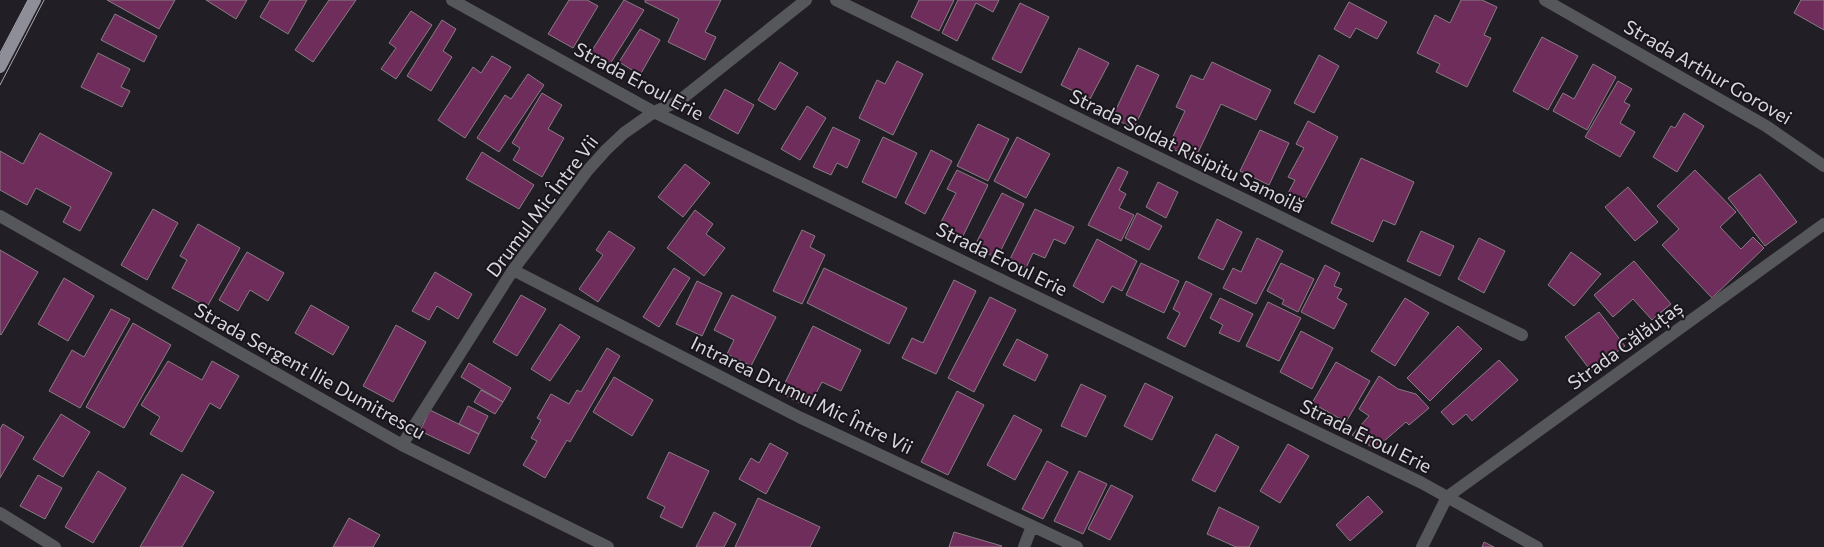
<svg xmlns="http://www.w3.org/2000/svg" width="1824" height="547" font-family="Commissioner,sans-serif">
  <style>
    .building { fill: #6e2d5a; stroke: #877d83 }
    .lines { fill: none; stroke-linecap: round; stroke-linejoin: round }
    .minor { stroke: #56575b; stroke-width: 12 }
    .major { stroke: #8d8e97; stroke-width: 12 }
    .tram { stroke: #adabb1; stroke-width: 1 }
    .labels { text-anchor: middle; stroke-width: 4; stroke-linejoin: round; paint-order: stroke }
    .street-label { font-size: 19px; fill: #d9d7dc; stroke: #19151c }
  </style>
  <rect width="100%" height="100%" fill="#221e26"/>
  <path class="building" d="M107,0H175L159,29Z
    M206,0H247L236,19Z
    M270,0H307L288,34L260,17Z
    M329,0H356L313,62L295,50Z
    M569,0H587L598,6L573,48L548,34Z
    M624,0L644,10L610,64L591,52Z
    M645,0H721L705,32L716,37L705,60L668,42L679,19L645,2Z
    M919,0H954L939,31L911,17Z
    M958,0H999L993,12L976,3L957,41L942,33Z
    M1461,0H1482L1497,7L1484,35L1491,38L1467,87L1436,72L1440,64L1417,53L1435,15L1450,23Z
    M1801,0H1824V30L1794,13Z
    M1349,2L1387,22L1377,39L1356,28L1350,38L1334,29Z
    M1020,3L1049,17L1021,73L992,59Z
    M411,11L432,25L396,79L381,69L396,48L389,43Z
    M115,14L157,36L144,62L101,40Z
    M442,20L456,29L443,51L452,57L431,91L407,76Z
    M640,29L660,40L640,75L619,62Z
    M1542,37L1578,56L1548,110L1513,91Z
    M1079,48L1109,63L1090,99L1061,85Z
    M98,53L130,69L121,87L130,91L122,107L81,87Z
    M1319,55L1339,66L1314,113L1294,103Z
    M492,56L511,67L465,138L438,120L473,67L481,73Z
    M897,61L923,74L893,135L859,118L877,80L885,84Z
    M780,62L798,73L775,110L758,100Z
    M1212,62L1271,90L1256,120L1221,104L1195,159L1168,147L1185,111L1176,107L1191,75L1203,80Z
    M1593,64L1616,77L1587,130L1553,111L1563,93L1574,99Z
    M1137,65L1159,75L1134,128L1112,118Z
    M528,74L544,85L499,152L477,138L505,95L511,99Z
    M1618,81L1632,89L1624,102L1630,105L1620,123L1635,132L1620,157L1585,137Z
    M725,89L754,105L738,134L709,118Z
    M542,93L562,105L548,129L564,138L542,177L513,160L520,148L512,143Z
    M807,106L826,118L800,160L781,149Z
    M1684,113L1704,126L1677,172L1653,157L1671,126L1675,128Z
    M1308,121L1338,137L1301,207L1285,199L1295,180L1288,177L1304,148L1296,144Z
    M978,124L1009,139L988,181L957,166Z
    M833,127L860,140L847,168L837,163L831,175L813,167Z
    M1260,130L1289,143L1269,185L1240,171Z
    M40,133L112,173L80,231L63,222L71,207L36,188L27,205L0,190V151L23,164Z
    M883,137L917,153L896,198L862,182Z
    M1017,137L1050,154L1026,198L994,181Z
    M931,150L952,161L925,214L905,203Z
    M482,152L534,185L519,209L466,179Z
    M1361,158L1414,182L1395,225L1383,220L1373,242L1331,223Z
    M685,164L710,183L683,217L658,197Z
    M1118,167L1128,172L1119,190L1126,194L1119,208L1134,215L1121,241L1088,225Z
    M957,170L988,185L962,238L939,226L956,193L947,189Z
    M1695,170L1736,212L1720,227L1741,249L1753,237L1764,248L1712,298L1662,245L1679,229L1657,206Z
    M1760,174L1797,222L1765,246L1728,198Z
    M1158,182L1178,192L1166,218L1146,207Z
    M1628,187L1658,222L1635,241L1605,207Z
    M1002,193L1024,204L997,258L974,247Z
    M153,209L178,223L147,280L121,265Z
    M1035,209L1074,227L1065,244L1054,239L1045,258L1033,253L1026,268L1009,261Z
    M695,210L713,224L706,234L725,248L704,276L667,248Z
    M1137,213L1162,226L1149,250L1125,238Z
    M1217,219L1242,232L1223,270L1198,258Z
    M198,224L240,248L207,307L172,288L187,260L180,256Z
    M802,230L815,236L810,247L825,255L802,304L773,291Z
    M609,231L635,248L598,302L579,289L603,255L596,250Z
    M1421,231L1454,246L1440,276L1407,261Z
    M1257,238L1283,251L1256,304L1223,288L1233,268L1241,272Z
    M1479,238L1505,251L1484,293L1458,279Z
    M1097,239L1137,261L1122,291L1112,286L1103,303L1073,286Z
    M0,250L38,272L1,335L0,334Z
    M247,252L284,273L268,301L250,290L238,311L219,300Z
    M1571,252L1601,274L1574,306L1548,285Z
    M1634,261L1671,304L1652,320L1633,299L1613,317L1594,295Z
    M1141,263L1179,281L1164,313L1126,295Z
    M1281,263L1314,279L1298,312L1282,304L1284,300L1267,291Z
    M1325,265L1340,273L1334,286L1342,289L1337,298L1347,304L1334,329L1301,312Z
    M674,268L690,278L659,327L643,317Z
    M824,268L907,308L889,344L807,303Z
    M435,272L472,294L458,319L437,306L429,320L412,311Z
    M64,278L94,296L68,341L38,324Z
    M954,280L976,291L936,374L902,358L912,338L923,343Z
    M697,281L722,293L702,336L676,324Z
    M1186,281L1212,294L1185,347L1167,338L1180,313L1173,309Z
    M521,295L546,309L517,356L493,342Z
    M732,295L776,317L751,366L727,354L734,340L714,330Z
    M990,297L1016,310L974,392L948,378Z
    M1220,298L1253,314L1239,342L1219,333L1223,325L1210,318Z
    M1405,298L1429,313L1395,366L1371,351Z
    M1268,302L1301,318L1279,361L1246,346Z
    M311,305L349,327L333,355L295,333Z
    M111,309L130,319L80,408L49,391L72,350L84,357Z
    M1599,312L1625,346L1591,371L1565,337Z
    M133,323L171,345L124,428L86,407Z
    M560,324L580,337L550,381L531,369Z
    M396,325L426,342L393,402L363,386Z
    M813,326L861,350L841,391L822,382L813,399L806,396L802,404L780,393Z
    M1458,326L1482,349L1430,401L1407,378Z
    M1301,331L1333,348L1312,389L1280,372Z
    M1017,339L1048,355L1035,381L1003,365Z
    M607,348L620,356L570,442L567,440L545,478L523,465L537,441L531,438L541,420L537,418L551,394L569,404L577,390L581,392Z
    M1499,360L1518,380L1472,421L1466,414L1453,425L1441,412Z
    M168,361L202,380L212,361L239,376L220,409L210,403L182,452L150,434L160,417L141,405Z
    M1336,362L1370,381L1346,422L1312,403Z
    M469,363L511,388L503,402L461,377Z
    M1379,376L1398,389L1416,394L1429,408L1409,425L1406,422L1375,449L1352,435L1369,416L1359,409Z
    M614,377L653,400L632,436L593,412Z
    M1145,383L1173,397L1152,440L1124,426Z
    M1081,384L1106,396L1086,437L1061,426Z
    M481,390L503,402L495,414L474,402Z
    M957,391L984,405L948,475L921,462Z
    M468,406L488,416L479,434L459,424Z
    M430,410L479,434L469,454L420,431Z
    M61,414L90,432L63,477L33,459Z
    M1014,415L1042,430L1015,480L987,465Z
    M3,424L24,437L0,478V429Z
    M1216,434L1239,447L1215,492L1192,480Z
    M770,443L788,453L766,494L739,479L751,458L759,463Z
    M1288,444L1309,456L1280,503L1260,491Z
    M669,452L709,471L682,528L660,517L665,507L647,498Z
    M1047,461L1068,472L1043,519L1022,509Z
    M98,471L126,488L93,543L65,527Z
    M1079,471L1107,484L1083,534L1054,521Z
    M182,474L214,492L182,547H140Z
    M38,475L62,488L45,519L20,506Z
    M1111,485L1133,496L1110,540L1088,529Z
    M1368,496L1383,512L1350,541L1336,525Z
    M758,498L820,527L810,547H735Z
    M1219,507L1259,527L1249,547H1236L1207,534Z
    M714,512L736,524L724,547H696Z
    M349,518L380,535L373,547H333Z
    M954,532L1002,546L1001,547H949Z
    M1484,542L1494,547H1482Z"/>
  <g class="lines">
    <path class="minor" d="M452,0L654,112L1422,483L1537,547
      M836,0L1522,335
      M1545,0L1766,126L1824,166
      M0,216L402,445L608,547
      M513,270L799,417L1077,547
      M402,445L513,270L588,170L606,150L624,133L654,112L679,101L806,0
      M0,513L55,547
      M1024,547L1032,526
      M1422,547L1447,497L1824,224"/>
    <path class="major" d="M0,67L35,0"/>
    <path class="tram" d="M0,53L28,0
      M0,85L44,0"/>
  </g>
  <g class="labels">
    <g class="street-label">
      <text transform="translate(1708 72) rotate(30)" y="7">Strada Arthur Gorovei</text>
      <text transform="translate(639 81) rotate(28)" y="7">Strada Eroul Erie</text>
      <text transform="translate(1187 151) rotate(26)" y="7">Strada Soldat Risipitu Samoilă</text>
      <text transform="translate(542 206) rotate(-53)" y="7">Drumul Mic Între Vii</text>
      <text transform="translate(1002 259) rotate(26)" y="7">Strada Eroul Erie</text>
      <text transform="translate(1625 345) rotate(-36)" y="7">Strada Gălăuțaș</text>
      <text transform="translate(310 371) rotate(29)" y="7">Strada Sergent Ilie Dumitrescu</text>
      <text transform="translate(802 395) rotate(26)" y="7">Intrarea Drumul Mic Între Vii</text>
      <text transform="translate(1366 436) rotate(26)" y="7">Strada Eroul Erie</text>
    </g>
  </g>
</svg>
